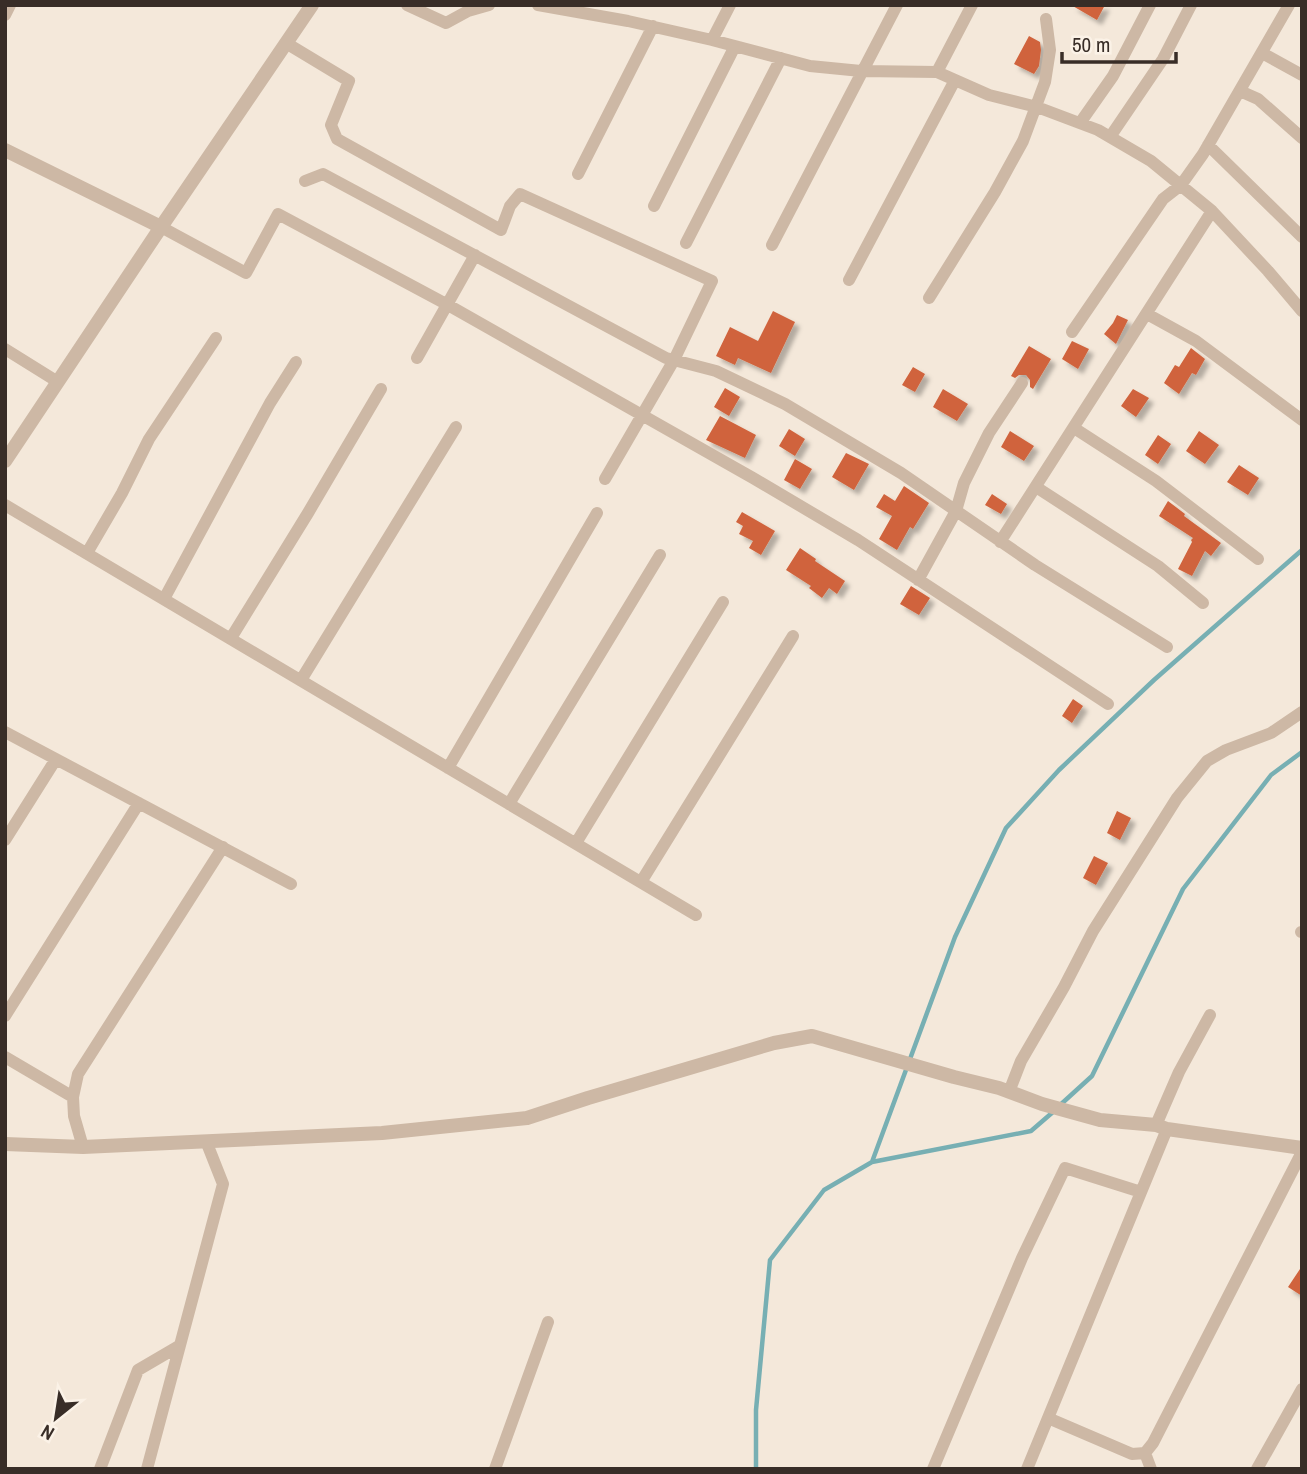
<svg xmlns="http://www.w3.org/2000/svg" width="1307" height="1474" font-family="'Archivo Narrow',sans-serif">
  <style>
    .lines { fill: none; stroke-linecap: round; stroke-linejoin: round }
    .stream { stroke: #77afb3; stroke-width: 4.5 }
    .building { fill: #d0633c; filter: url(#shadow) }
    .minor { stroke: #cdb8a5; stroke-width: 12 }
    .tertiary { stroke: #cdb8a5; stroke-width: 14 }
  </style>
  <defs>
    <filter id="shadow"><feDropShadow dx="5" dy="5" stdDeviation="2" flood-color="#0004"/></filter>
  </defs>
  <rect width="100%" height="100%" fill="#f4e8da"/>
  <g class="lines">
    <path class="stream" d="M1059,1106L1092,1076L1183,889L1271,775L1302,752
      M872,1162L1031,1131L1053,1112
      M756,1469V1410L770,1260L824,1190L872,1162L955,937L1006,828L1059,770L1154,680L1302,550"/>
  </g>
  <path class="building" d="M1071,5H1105L1097,20Z
    M1029,36L1040,42L1041,50L1039,66L1034,74L1014,64Z
    M773,311L795,322L771,373L738,358L735,365L716,356L730,327L758,341Z
    M1117,315L1128,320L1116,344L1104,334L1113,323Z
    M1072,341L1089,349L1078,369L1062,359Z
    M1029,346L1051,359L1033,389L1030,387V380L1026,375H1019L1015,378L1011,376Z
    M1191,348L1205,359L1196,375L1192,373L1179,394L1164,383L1175,365L1179,367Z
    M913,367L925,374L915,392L902,385Z
    M725,388L740,397L729,416L714,407Z
    M943,389L968,404L957,421L933,407Z
    M1133,389L1149,398L1136,417L1121,406Z
    M720,416L756,435L745,458L706,440Z
    M789,429L805,439L795,456L779,446Z
    M1010,431L1034,446L1024,461L1001,447Z
    M1199,431L1219,445L1205,464L1186,451Z
    M1158,435L1171,444L1158,464L1145,455Z
    M846,453L869,464L854,490L832,477Z
    M795,459L812,469L800,489L784,480Z
    M1239,465L1259,478L1248,495L1227,482Z
    M904,486L929,503L913,529L910,527L897,550L879,539L892,516L876,507L884,494L895,501Z
    M992,494L1007,504L1001,514L985,505Z
    M1168,501L1185,514L1184,516L1221,543L1211,556L1205,551L1192,576L1178,569L1192,542L1191,540L1193,538L1159,516Z
    M742,512L775,531L761,555L749,548L753,541L739,534L743,526L736,522Z
    M800,548L816,559L815,561L845,581L837,594L829,588L822,598L809,588L811,586L786,570Z
    M911,586L930,598L919,615L900,604Z
    M1073,699L1083,706L1072,723L1062,716Z
    M1117,811L1131,818L1120,840L1107,833Z
    M1094,856L1108,863L1096,885L1083,878Z
    M1302,1266V1296L1288,1287Z"/>
  <g class="lines">
    <path class="minor" d="M407,5L446,23L468,11L489,5
      M538,5L628,21L712,40L810,66L861,71L937,72L989,95L1037,107L1098,130L1151,161L1212,211L1268,271L1302,311
      M5,15L10,5
      M712,40L730,5
      M286,43L349,81L331,125L337,139L501,230L510,206L520,194L712,281L674,360L605,479
      M1262,53L1302,75
      M937,72L972,5
      M1240,91L1258,99L1302,138
      M1080,123L1113,76L1150,5
      M1110,137L1163,59L1191,5
      M1208,145L1302,237
      M578,174L653,26
      M305,181L323,174L666,358L716,371L785,404L901,473L1035,565L1167,647
      M654,206L735,46
      M161,227L246,273L278,214L448,305L753,478L858,540L1108,704
      M686,243L781,58
      M772,245L897,5
      M849,280L955,80
      M929,298L995,192L1023,141L1045,82L1050,50L1046,19
      M1147,314L1196,341L1302,420
      M1072,332L1163,199L1181,185L1203,154L1289,5
      M5,349L58,382
      M417,358L475,255
      M1074,428L1156,481L1258,559
      M1036,487L1158,566L1203,603
      M5,505L696,915
      M1000,542L1212,211
      M87,553L122,493L149,439L216,338
      M918,580L956,511L964,483L989,433L1022,383
      M164,599L270,403L296,362
      M231,638L308,513L381,389
      M301,680L456,427
      M5,732L291,884
      M448,768L597,513
      M509,804L660,555
      M5,840L56,759
      M576,843L723,602
      M641,882L793,636
      M1301,932H1302
      M5,1016L139,803
      M5,1057L73,1097
      M1009,1092L1021,1061L1064,987L1093,931L1177,798L1207,761L1226,750L1271,733L1302,712
      M1156,1125L1179,1072L1210,1015
      M83,1147L74,1116L73,1097L78,1074L223,847
      M1048,1418L1132,1454L1145,1453L1153,1443L1302,1152
      M1145,1453L1151,1469
      M100,1469L138,1370L179,1346
      M147,1469L223,1184L206,1141
      M495,1469L548,1322
      M933,1469L1022,1258L1065,1168L1141,1192
      M1027,1469L1167,1129
      M1257,1469L1302,1389"/>
    <path class="tertiary" d="M5,150L161,227
      M5,461L161,227L312,5
      M5,1144L83,1147L382,1133L527,1118L588,1098L774,1043L812,1036L954,1077L999,1088L1042,1104L1100,1120L1156,1125L1167,1129L1302,1148"/>
  </g>
  <rect width="1307" height="1474" fill="none" stroke="#382d27" stroke-width="14"/>
  <g transform="translate(56 1418) rotate(210)" stroke="#fbf2e7" stroke-width="5" paint-order="stroke">
  <path d="M0-5L12 26L0 18L-12 26Z" fill="#382d27"/>
  <text y="-10" font-size="19" font-weight="bold" text-anchor="middle" fill="#382d27">N</text>
  </g>
  <path d="M1062 52v10h114v-10" fill="none" stroke="#382d27" stroke-width="3.5"/>
  <text x="1072" y="52" font-size="21" fill="#382d27" stroke="#fbf2e7" stroke-width="5" paint-order="stroke">50 m</text>
</svg>
